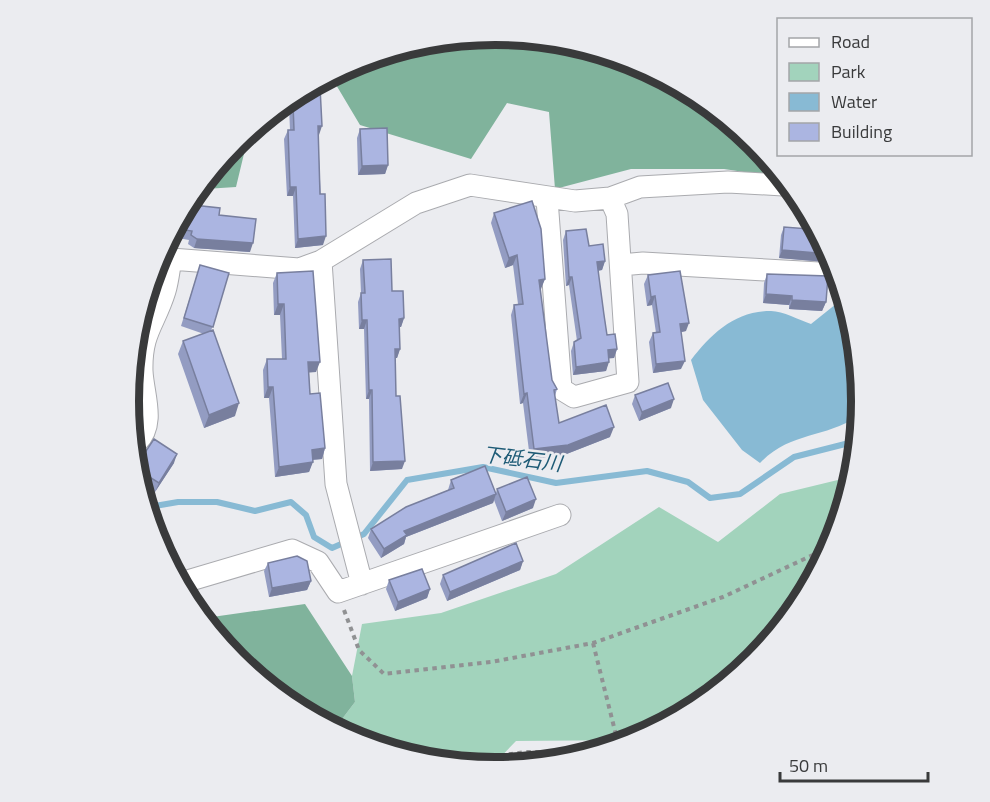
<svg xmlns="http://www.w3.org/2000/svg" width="990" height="802" font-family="'Titillium Web','Noto Sans JP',sans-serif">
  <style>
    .green { fill: #a2d3bc }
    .forest { fill: #80b39c }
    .water { fill: #88bad4 }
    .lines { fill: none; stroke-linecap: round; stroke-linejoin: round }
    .stream { stroke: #88bad4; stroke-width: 6 }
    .street-casing { stroke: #aaabaf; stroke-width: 23 }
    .path { stroke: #909193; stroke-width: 4; stroke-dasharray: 4.5 4.5; stroke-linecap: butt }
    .street { stroke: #fff; stroke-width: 21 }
    .wall { fill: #939cc2 }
    .shaded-wall { fill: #787f9e }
    .building { fill: #abb5e1; stroke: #787f9e; stroke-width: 1.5 }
    .labels { text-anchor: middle; stroke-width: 5; stroke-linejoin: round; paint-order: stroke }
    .water-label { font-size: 20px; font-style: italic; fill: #1e5b76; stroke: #ebecf0 }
    .rim { fill: none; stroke: #393a3b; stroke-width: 8 }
  </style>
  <rect width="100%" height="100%" fill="#ebecf0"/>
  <path class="green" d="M846,478L833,542L769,638L744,655L742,668L635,740L516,741L491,767L354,739L336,727L355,702L352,676L362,624L441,613L556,574L659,507L718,542L780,494Z"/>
  <path class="forest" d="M495,35L636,63L754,142L778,177L724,169H631L555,189L549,112L507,103L471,159L360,125L332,78L355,62Z
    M249,133L236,187L205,189L236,142Z
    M305,604L352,676L355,702L336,727L236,660L203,610L212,617Z"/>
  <path class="water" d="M841,300L861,401L858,416C824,439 791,431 760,463L742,450L703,400L691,360C712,333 735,311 771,311C783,311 799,320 811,324Z"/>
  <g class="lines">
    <path class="stream" d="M149,507L178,502H217L255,511L291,502L306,515L314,537L332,548L364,534L407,480L483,467L556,483L647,471L688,482L710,498L740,494L794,457L853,442"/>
    <defs>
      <path id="street" d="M547,199L561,389L574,397L628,382L617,214L610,198
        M160,256L171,259L299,269L321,261L416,203L470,185L575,201L610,198L640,187L728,182L783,185
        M321,261L336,484L362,584
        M621,265L643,263L819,273
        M137,442C156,424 143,394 142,371C141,332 155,324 165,291C168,281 169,270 171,259
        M184,582L292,550L318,562L338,592L560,515"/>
    </defs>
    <use href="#street" class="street-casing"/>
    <path class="path" d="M344,610L359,650L384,674L491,662L593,643L723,597L830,547
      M593,643L618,743
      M464,761L525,752H573"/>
    <use href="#street" class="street"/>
  </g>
  <path class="wall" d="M318,87V135L323,245L295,248L293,196H287L284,139L288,130H290L289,106Z
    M360,129L388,165L385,174L358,175L357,138Z
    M193,205L219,215L250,252L194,248L188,244L189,240L172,237Z
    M494,213L545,279L540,289L552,380L557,389L555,396L559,423L610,437L564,455L530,459L523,403L520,404L511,315L514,305L518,304L513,265L505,268L491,223Z
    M809,223L832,259H827L826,262L779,258L781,235L784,227L807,229Z
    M566,231L589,246L605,261L602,270L598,271L607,335L617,349L614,358H609L606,371L573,375L571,351L574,342L577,341L569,285L566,286L563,240Z
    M363,260L392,291L404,318L401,327H399L400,349L397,358H395L396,396L402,469L370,471L369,399H366L364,329H359L358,302L361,293L360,269Z
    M200,265L229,273L211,331L235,416L204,428L178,354L183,341L204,334L181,326Z
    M277,273L316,372H309L310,394L325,448L322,459L313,460L309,472L275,477L269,398H264L263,370L267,359H282L280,315H274L273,283Z
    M767,274L826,302L822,311L789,309V305L763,303L764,283Z
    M648,275L686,331L681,332V369L653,373L649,342L653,333H656L652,305L647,306L644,284Z
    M635,395L671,408L639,421L632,404Z
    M140,460L174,463L155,492L145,486Z
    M451,480L496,493L497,489L533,508L502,521L494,500L493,503L406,537L404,544L381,558L368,538L371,529L448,490Z
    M523,561L520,570L447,601L440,584L443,575Z
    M268,563L311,581L307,590L269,597L264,571Z
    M389,580L430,589L427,598L395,611L386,589Z"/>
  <path class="shaded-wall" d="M318,126H322L319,135H314Z
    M388,165L385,174L358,175L362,166Z
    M290,187H296L293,196H287Z
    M326,236L323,245L295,248L298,239Z
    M197,239L253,243L250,252L194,248Z
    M782,250L828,253L832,259H827L826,262L779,258Z
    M517,255L513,265L505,268L509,258Z
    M605,261L602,270L594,271L597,262Z
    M569,277H572L569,285L566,286Z
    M545,279L541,289L535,290L539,280Z
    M766,294L792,296L789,305L763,303Z
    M655,296L652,305L647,306L651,297Z
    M792,300L826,302L822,311L789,309Z
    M278,304H284L280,315H274Z
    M404,318L401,327H395L399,319Z
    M362,320H367L364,329H359Z
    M689,323L686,331L677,333L680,324Z
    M395,349H400L397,358H392Z
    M617,349L614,358L604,359L608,350Z
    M685,361L681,369L653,373L656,364Z
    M308,362H320L316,372L304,373Z
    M609,362L606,371L573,375L576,367Z
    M268,387H273L269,398H264Z
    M369,390H372L369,399H366Z
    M527,393L523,403L520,404L524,394Z
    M137,394L134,403L129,406V399Z
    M674,399L671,408L639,421L642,412Z
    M239,403L235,416L204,428L209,415Z
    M614,427L610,437L564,455L530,459L534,449Z
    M325,448L322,459L308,460L312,450Z
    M177,454L174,463L155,492L159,483Z
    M405,461L402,469L370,471L373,462Z
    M313,462L309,472L275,477L279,467Z
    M496,494L493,503L406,537L404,544L381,558L384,549L404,531Z
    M536,499L533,508L502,521L506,512Z
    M523,561L520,570L447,601L450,592Z
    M311,581L307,590L269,597L272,588Z
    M430,589L427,598L395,611L398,602Z"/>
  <path class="building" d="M318,87H320L322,126H318L320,194H325L326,236L298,239L296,187H290L288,130H294L293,104Z
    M387,128L388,165L362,166L360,129Z
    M532,201L541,229L545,279L539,280L552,380L557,389L554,390L559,423L606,405L614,427L568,445L534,449L527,393L524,394L514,305L523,304L517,255L509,258L494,213Z
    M193,205L220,208L219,215L256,219L253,243L197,239L191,235L192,231L178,229Z
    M809,225L829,254L782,250L784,227L809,229Z
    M586,229L589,246L603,244L605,261L597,262L604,315L607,335L615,334L617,349L608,350L609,362L576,367L574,342L581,338L572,277H569L566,231Z
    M391,259L392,291H403L404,318L399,319L400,349H395L396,396H400L405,461L373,462L372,390H369L367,320H362L361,293H365L363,260Z
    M200,265L229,273L213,327L184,318Z
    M313,271L320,362H308L310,394L320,393L325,448L312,450L313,462L279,467L273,387H268L267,359H286L284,304H278L277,273Z
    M680,271L689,323L680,324L685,361L656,364L653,333L660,332L655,296L651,297L648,275Z
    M767,274L828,276L826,302L792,300V296L766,294Z
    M213,330L239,403L209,415L183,341Z
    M668,383L674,399L642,412L635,395Z
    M132,384L137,394L129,399Z
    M154,439L177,454L159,483L143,473L140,460Z
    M485,466L496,494L404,531L407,535L384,549L371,529L406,507L454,488L451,480Z
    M527,477L536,499L506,512L497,489Z
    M516,543L523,561L450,592L443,575Z
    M297,556L307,561L311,581L272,588L268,563Z
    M422,569L430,589L398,602L389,580Z"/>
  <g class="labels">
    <g class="water-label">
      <text transform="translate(522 459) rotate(7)" y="7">下砥石川</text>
    </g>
  </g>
  <path d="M0 0H990V802H0ZM139 401a356 356 0 1 1 712 0a356 356 0 1 1-712 0Z" fill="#ebecf0" fill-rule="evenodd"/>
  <path class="rim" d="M139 401a356 356 0 1 1 712 0a356 356 0 1 1-712 0Z"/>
  <rect x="777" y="18" width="195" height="138" fill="#ebecf0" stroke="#a4a5a8" stroke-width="1.5"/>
  <rect x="789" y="38" width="30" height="9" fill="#ffffff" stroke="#a4a5a8" stroke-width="1.5"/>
  <text x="831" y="48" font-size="18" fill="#393a3b">Road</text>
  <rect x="789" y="63" width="30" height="18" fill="#a2d3bc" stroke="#a4a5a8" stroke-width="1.5"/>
  <text x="831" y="78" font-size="18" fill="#393a3b">Park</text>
  <rect x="789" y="93" width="30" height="18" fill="#88bad4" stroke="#a4a5a8" stroke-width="1.5"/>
  <text x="831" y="108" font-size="18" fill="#393a3b">Water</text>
  <rect x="789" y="123" width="30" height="18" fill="#abb5e1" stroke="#a4a5a8" stroke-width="1.5"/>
  <text x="831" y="138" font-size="18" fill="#393a3b">Building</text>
  <path d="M780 772v9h148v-9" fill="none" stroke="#393a3b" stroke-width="3"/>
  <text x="789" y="772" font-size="18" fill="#393a3b" stroke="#ebecf0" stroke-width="4.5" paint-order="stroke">50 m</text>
</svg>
